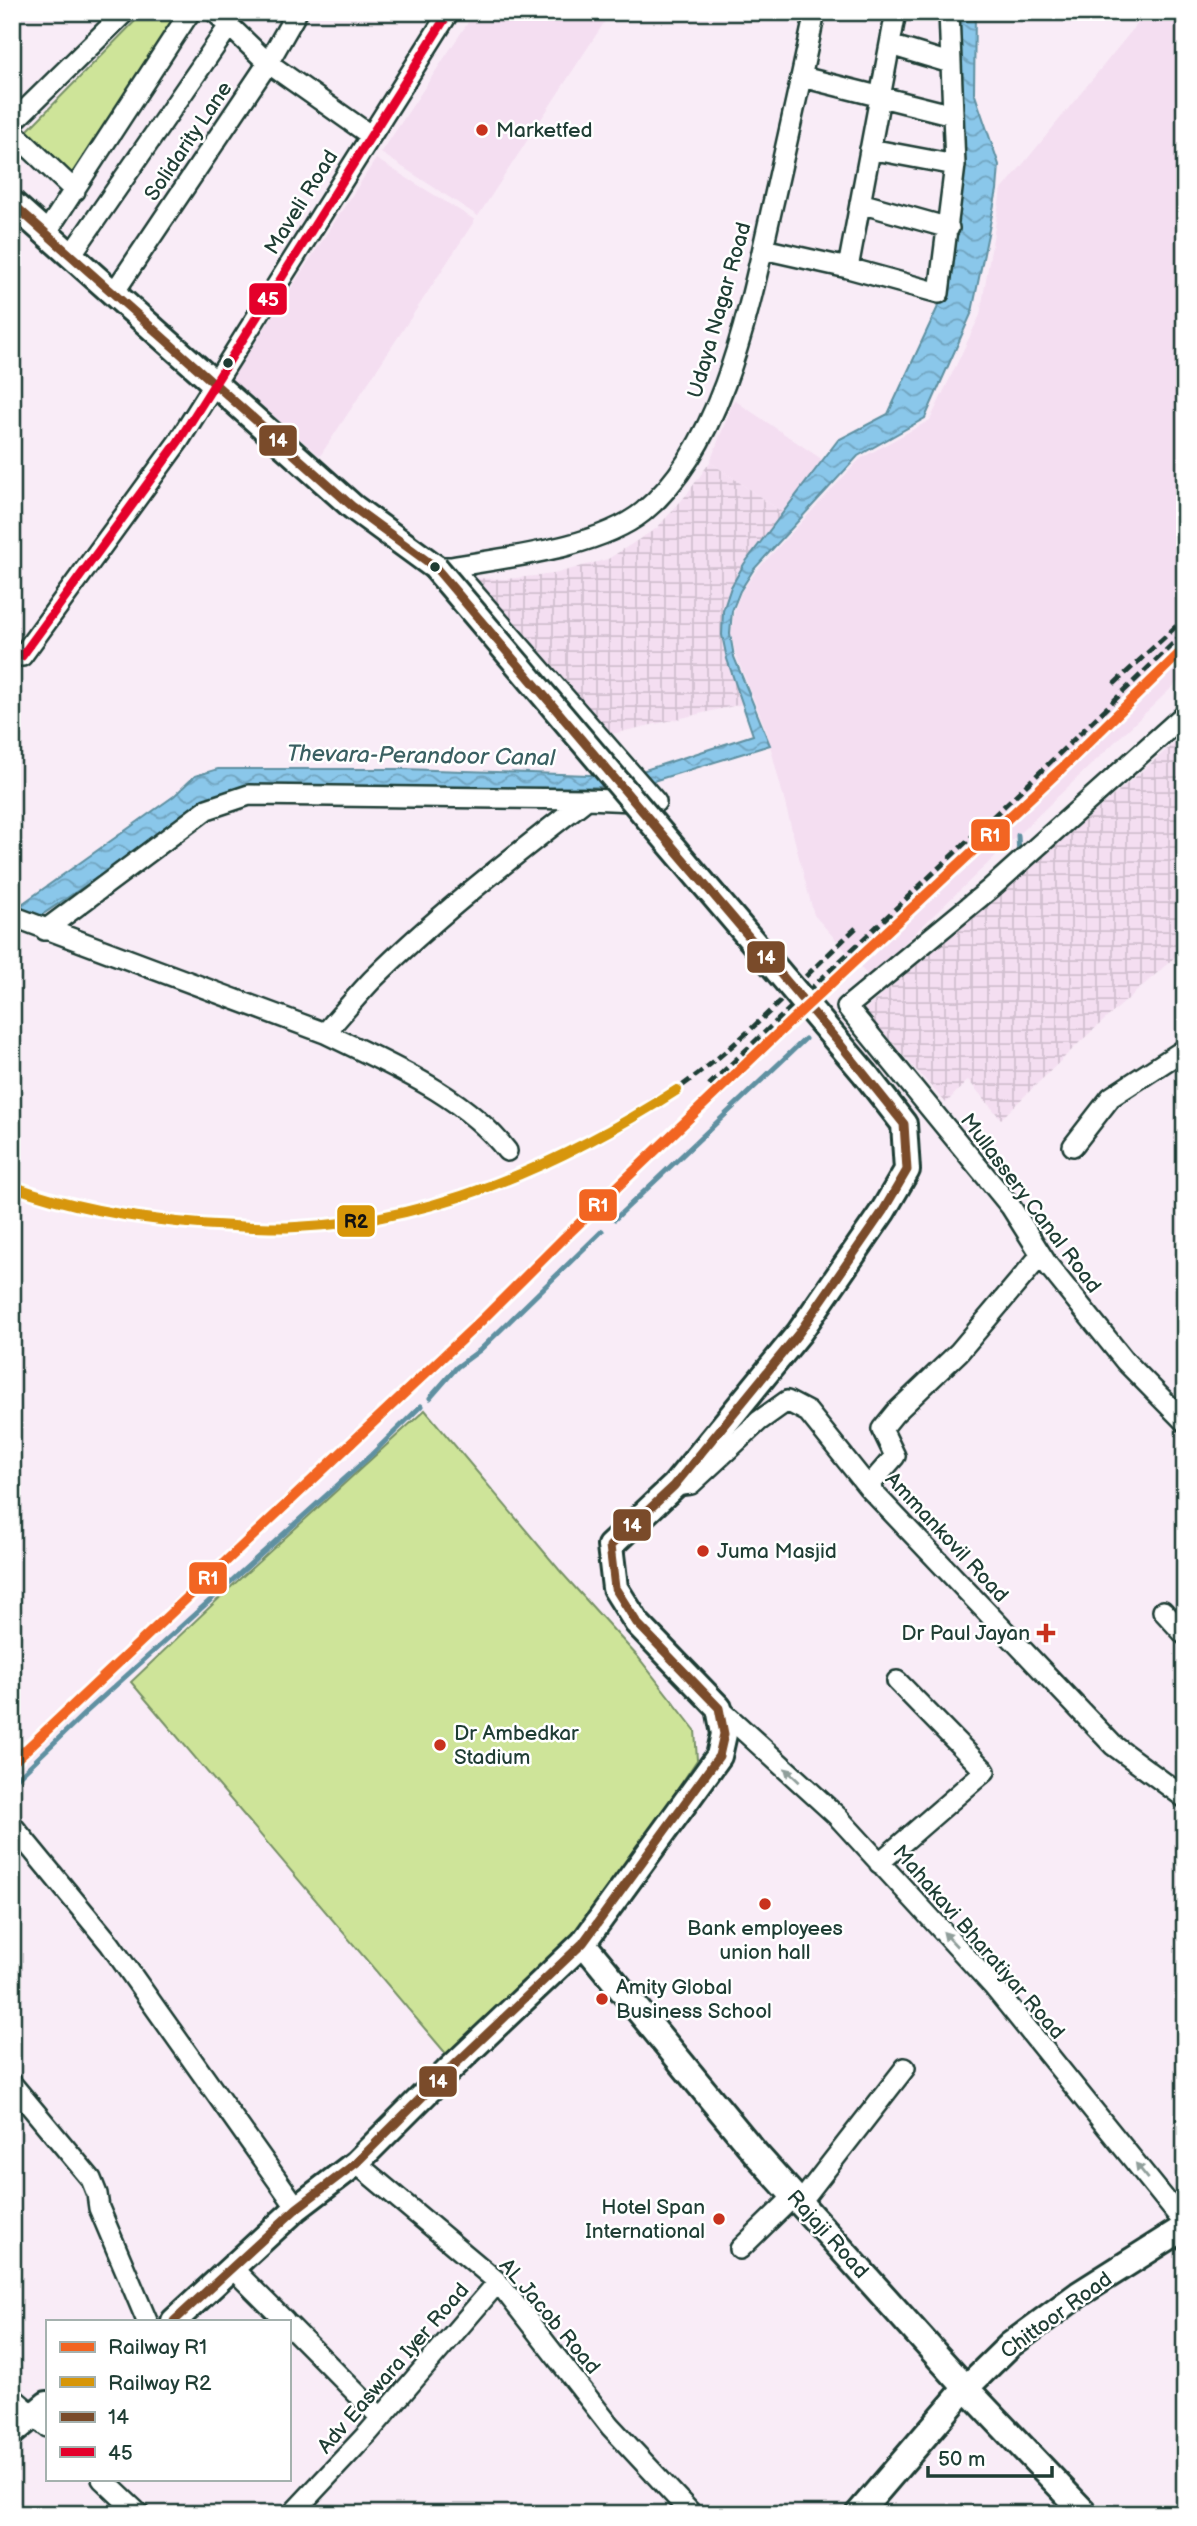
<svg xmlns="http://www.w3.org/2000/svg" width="1197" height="2526" font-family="'Balsamiq Sans',sans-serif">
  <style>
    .built { fill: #f4def1 }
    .industrial { fill: url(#industrial-grid) }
    .green { fill: #cee499; stroke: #769066; stroke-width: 2 }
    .water { fill: url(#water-waves); stroke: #5f90a1; stroke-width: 2 }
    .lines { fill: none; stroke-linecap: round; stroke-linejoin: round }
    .stream { stroke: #5f90a1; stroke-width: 5 }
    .minor-casing { stroke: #1f3d34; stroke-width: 24 }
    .major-casing { stroke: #1f3d34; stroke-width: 30 }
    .minor { stroke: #fff; stroke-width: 19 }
    .major { stroke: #fff; stroke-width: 24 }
    .rail { stroke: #1f3d34; stroke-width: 5; stroke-dasharray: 10 5; stroke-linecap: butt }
    .major-bridge-casing { stroke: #1f3d34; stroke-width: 30; stroke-linecap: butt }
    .major-bridge { stroke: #fff; stroke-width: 24 }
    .bus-1-casing { stroke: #fff; stroke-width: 14 }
    .bus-2-casing { stroke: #fff; stroke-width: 14 }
    .bus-1 { stroke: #7a4b2a; stroke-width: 9 }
    .bus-2 { stroke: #e4002b; stroke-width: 9 }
    .rail-1-casing { stroke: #fff; stroke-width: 16 }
    .rail-2-casing { stroke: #fff; stroke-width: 16 }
    .rail-1 { stroke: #f26522; stroke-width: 10 }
    .rail-2 { stroke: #d79608; stroke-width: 10 }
    .oneway { fill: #8f9e9a }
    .poi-dot { fill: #c8321e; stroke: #fff; stroke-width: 2.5 }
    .bus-dot { fill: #1f3d34; stroke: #fff; stroke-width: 2.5 }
    .labels { text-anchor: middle; stroke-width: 5; stroke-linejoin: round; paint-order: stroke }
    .poi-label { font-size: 21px; fill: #1f3d34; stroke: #fff; text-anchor: start }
    .street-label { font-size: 21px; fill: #1f3d34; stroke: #fff }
    .water-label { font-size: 23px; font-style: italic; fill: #3a6062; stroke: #fff }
    .line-badge { stroke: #fff; stroke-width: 2.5 }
    .badge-label { font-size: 19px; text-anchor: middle; font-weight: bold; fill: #fff }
    .pale-badge-label { font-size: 19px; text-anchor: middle; font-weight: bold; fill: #111 }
  </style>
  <defs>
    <pattern id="industrial-grid" width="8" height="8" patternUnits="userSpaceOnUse" patternTransform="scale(1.75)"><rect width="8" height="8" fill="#f4def1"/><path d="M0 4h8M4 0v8" fill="none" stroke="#d1bfcf"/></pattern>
    <pattern id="water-waves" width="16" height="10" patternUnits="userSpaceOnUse" patternTransform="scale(1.75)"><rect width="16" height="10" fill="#8ac7ea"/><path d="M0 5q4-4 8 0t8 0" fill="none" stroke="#70a3be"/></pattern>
  </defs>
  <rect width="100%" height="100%" fill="#f9ecf7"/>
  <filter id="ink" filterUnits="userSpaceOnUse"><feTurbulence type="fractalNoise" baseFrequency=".0143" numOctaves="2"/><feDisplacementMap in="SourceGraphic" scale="14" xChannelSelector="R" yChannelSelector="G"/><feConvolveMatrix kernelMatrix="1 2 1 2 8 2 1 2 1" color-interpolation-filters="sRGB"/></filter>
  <g filter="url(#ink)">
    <path class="built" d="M475,12H611L478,216L381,153Z
      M1147,12H1185V675L869,977L814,915L766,730L736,656L731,634L734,612L741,592L756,571L860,459L930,420L980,315L1001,191Z
      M376,159L475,220L320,456L231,379Z
      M734,400L823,460L783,513L710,462Z"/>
    <path class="industrial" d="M710,462L783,513L744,564L731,587L722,635L727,659L742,704L612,734L471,578L506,579L554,574L608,559L657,528L687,494Z
      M1185,734V948L1081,1041L1001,1119L968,1080L946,1103L863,1011Z"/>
    <path class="green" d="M144,12H180L71,177L24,134Z
      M425,1410L561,1572L638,1657L695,1730L697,1760L618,1879L575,1933L448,2056L131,1682L232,1586Z"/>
    <path class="water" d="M950,12H975L974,92L999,165L997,190L972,312L925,418L858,456L754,569L740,591L732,611L730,634L734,657L770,745L650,782L598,787L406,790L206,804L12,935V911L174,796L195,776L218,769H403L590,775L642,771L753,735L727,659L722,635L723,611L731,587L744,564L838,440L888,414L942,298Z"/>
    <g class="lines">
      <path class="stream" d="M1018,835L1019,856
        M615,1219L805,1039
        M430,1398L457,1367L480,1350L602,1231
        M12,1783L84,1714L371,1455L421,1406"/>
      <defs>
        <path id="minor" d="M215,12L268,63L370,135
          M890,45L950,63
          M802,77L953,115
          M12,123L125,12
          M12,131L75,191
          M870,149L955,165
          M860,203L949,228
          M46,233L190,12
          M763,249L848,268L939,293L955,165L949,12
          M71,255L229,26
          M848,268L896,12
          M113,294L268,63L297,12
          M440,567H451C508,557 598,548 643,512C726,444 751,298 774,199C788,137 802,75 815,12
          M12,654L22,656L178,442L449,12
          M1185,714L990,889L847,1007L1011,1207L1047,1264L1125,1361L1185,1422
          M12,916L325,1033C341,1015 356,997 372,980C438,914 513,857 587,799
          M45,930L207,809L249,795L587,799L656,802L451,567
          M325,1033C388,1064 463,1094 507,1151
          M1073,1146L1111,1097L1185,1049
          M674,1486L691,1484L759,1421L787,1401L808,1412L868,1487L1113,1745L1185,1798
          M868,1487L895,1456L882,1429L895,1413L959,1352L1041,1255
          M1163,1611L1185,1635
          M719,1708L837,1816L993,1986L1185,2224
          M12,1825L110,1944L297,2208
          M879,1863L985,1771L897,1681
          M12,2084L91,2179L97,2194L99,2208L147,2321
          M356,2163L498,2282L610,2426L692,2514
          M800,2203L905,2068
          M740,2249L794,2196
          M233,2269L285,2321
          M289,2325L381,2418
          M12,2397L47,2427
          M102,2479L139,2514
          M292,2514L369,2432L498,2282"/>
        <path id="major" d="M12,203L353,507L435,567
          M583,1943L757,2155L966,2388L1086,2514
          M174,2321L297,2208L356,2163L447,2072L583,1943L719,1756L724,1734L719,1708L637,1623L615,1588L610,1546L674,1486L799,1333L883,1211L907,1170L904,1124L866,1075
          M12,2433L47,2404
          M858,2514L966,2388L1010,2345L1079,2294L1185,2227"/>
      </defs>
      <use href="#minor" class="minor-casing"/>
      <use href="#major" class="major-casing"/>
      <use href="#minor" class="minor"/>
      <use href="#major" class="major"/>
      <path class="rail" d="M1114,684L1185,618
        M709,1085L1036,776L1185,632
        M12,1186C72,1208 136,1219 199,1224C231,1226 263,1228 295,1227C317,1227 340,1223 363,1219C476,1201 586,1155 679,1088C744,1042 798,982 856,928"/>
      <defs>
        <path id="major-bridge" d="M435,567L866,1075"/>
      </defs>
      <use href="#major-bridge" class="major-bridge-casing"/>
      <use href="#major-bridge" class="major-bridge"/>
      <defs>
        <path id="bus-1" d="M12,203L353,507L435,567L840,1044L904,1124L907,1170L883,1211L799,1333L674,1486L610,1546L615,1588L637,1623L719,1708L724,1734L719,1756L583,1943L447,2072L356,2163L297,2208L174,2321"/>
        <path id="bus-2" d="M12,654L22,656L178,442L449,12"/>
      </defs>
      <use href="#bus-1" class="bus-1-casing"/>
      <use href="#bus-2" class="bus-2-casing"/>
      <use href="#bus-1" class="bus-1"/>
      <use href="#bus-2" class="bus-2"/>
      <defs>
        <path id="rail-1" d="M12,1763L483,1319L565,1237L795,1017L1061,769L1185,648"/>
        <path id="rail-2" d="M12,1186C72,1208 136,1219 200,1224C232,1226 264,1229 296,1227C433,1222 564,1163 677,1090"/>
      </defs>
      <use href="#rail-1" class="rail-1-casing"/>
      <use href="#rail-2" class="rail-2-casing"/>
      <use href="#rail-1" class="rail-1"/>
      <use href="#rail-2" class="rail-2"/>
    </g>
    <defs><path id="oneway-solid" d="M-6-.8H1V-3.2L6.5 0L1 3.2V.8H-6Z" transform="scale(1.75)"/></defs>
    <g class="oneway">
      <use href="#oneway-solid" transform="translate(792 1775) rotate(-137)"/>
      <use href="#oneway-solid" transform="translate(950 1939) rotate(-133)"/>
      <use href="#oneway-solid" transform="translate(1142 2171) rotate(-129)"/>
    </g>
  </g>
  <g class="poi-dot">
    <circle cx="482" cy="130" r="7"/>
    <circle cx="703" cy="1551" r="7"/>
    <path d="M1042.5 1622.5h7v7h7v7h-7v7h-7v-7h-7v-7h7z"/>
    <circle cx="440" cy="1745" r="7"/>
    <circle cx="765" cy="1904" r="7"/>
    <circle cx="602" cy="1999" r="7"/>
    <circle cx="719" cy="2219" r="7"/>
  </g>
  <g class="bus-dot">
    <circle cx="228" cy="363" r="6"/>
    <circle cx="435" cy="567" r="6"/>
  </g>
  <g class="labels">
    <g class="poi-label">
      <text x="496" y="137">Marketfed</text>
      <text x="717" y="1558">Juma Masjid</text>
      <text x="1030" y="1640" text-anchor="end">Dr Paul Jayan</text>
      <text x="454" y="1740">Dr Ambedkar<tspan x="454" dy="24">Stadium</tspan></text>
      <text x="765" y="1935" text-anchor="middle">Bank employees<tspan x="765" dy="24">union hall</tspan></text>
      <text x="616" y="1994">Amity Global<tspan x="616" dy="24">Business School</tspan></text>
      <text x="705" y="2214" text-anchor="end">Hotel Span<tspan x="705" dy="24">International</tspan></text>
    </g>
    <g class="street-label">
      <text transform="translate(188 141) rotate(-56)" y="7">Solidarity Lane</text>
      <text transform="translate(301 202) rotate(-58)" y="7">Maveli Road</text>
      <text transform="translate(719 310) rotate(-74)" y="7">Udaya Nagar Road</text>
      <text transform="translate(1031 1203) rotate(53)" y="7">Mullassery Canal Road</text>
      <text transform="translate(947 1537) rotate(47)" y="7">Ammankovil Road</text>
      <text transform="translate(979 1942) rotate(49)" y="7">Mahakavi Bharatiyar Road</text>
      <text transform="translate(828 2234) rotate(48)" y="7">Rajaji Road</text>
      <text transform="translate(1056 2315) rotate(-36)" y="7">Chittoor Road</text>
      <text transform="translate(550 2316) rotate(50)" y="7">AL Jacob Road</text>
      <text transform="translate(393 2368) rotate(-49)" y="7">Adv Easwara Iyer Road</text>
    </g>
    <g class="water-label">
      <text transform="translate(421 755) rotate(1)" y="8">Thevara-Perandoor Canal</text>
    </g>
  </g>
  <g class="line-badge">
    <rect x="248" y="282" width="40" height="34" rx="7" fill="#e4002b"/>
    <rect x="258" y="424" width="40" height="33" rx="7" fill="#7a4b2a"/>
    <rect x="970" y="818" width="41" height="34" rx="7" fill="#f26522"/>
    <rect x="746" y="940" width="40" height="34" rx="7" fill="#7a4b2a"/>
    <rect x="578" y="1188" width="40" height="34" rx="7" fill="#f26522"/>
    <rect x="336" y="1204" width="40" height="34" rx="7" fill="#d79608"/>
    <rect x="612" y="1508" width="40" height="34" rx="7" fill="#7a4b2a"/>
    <rect x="188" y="1561" width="40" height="34" rx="7" fill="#f26522"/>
    <rect x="418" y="2065" width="40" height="33" rx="7" fill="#7a4b2a"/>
  </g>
  <g class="badge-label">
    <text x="268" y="306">45</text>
    <text x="278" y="447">14</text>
    <text x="990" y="842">R1</text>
    <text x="766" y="964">14</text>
    <text x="598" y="1212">R1</text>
    <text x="632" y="1532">14</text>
    <text x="208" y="1585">R1</text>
    <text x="438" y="2088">14</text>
  </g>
  <g class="pale-badge-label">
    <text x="356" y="1228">R2</text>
  </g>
  <rect width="1197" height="2526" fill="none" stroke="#fff" stroke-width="42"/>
  <rect x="21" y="21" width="1155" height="2484" fill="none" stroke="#1f3d34" stroke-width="2.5" filter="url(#ink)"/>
  <rect x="46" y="2320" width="245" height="161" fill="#ffffff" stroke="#a5b1ae" stroke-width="2"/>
  <rect x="60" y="2342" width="35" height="10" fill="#f26522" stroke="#a5b1ae" stroke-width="2"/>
  <text x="108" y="2354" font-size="21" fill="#1f3d34">Railway R1</text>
  <rect x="60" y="2377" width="35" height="10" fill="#d79608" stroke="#a5b1ae" stroke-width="2"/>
  <text x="108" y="2390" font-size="21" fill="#1f3d34">Railway R2</text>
  <rect x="60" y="2412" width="35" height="10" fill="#7a4b2a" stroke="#a5b1ae" stroke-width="2"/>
  <text x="108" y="2424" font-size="21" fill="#1f3d34">14</text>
  <rect x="60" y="2447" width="35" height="10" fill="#e4002b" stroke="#a5b1ae" stroke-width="2"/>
  <text x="108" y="2460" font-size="21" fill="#1f3d34">45</text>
  <path d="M928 2466v10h124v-10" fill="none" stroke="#1f3d34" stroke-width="3.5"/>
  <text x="938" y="2466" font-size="21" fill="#1f3d34" stroke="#ffffff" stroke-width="5" paint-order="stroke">50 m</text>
</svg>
